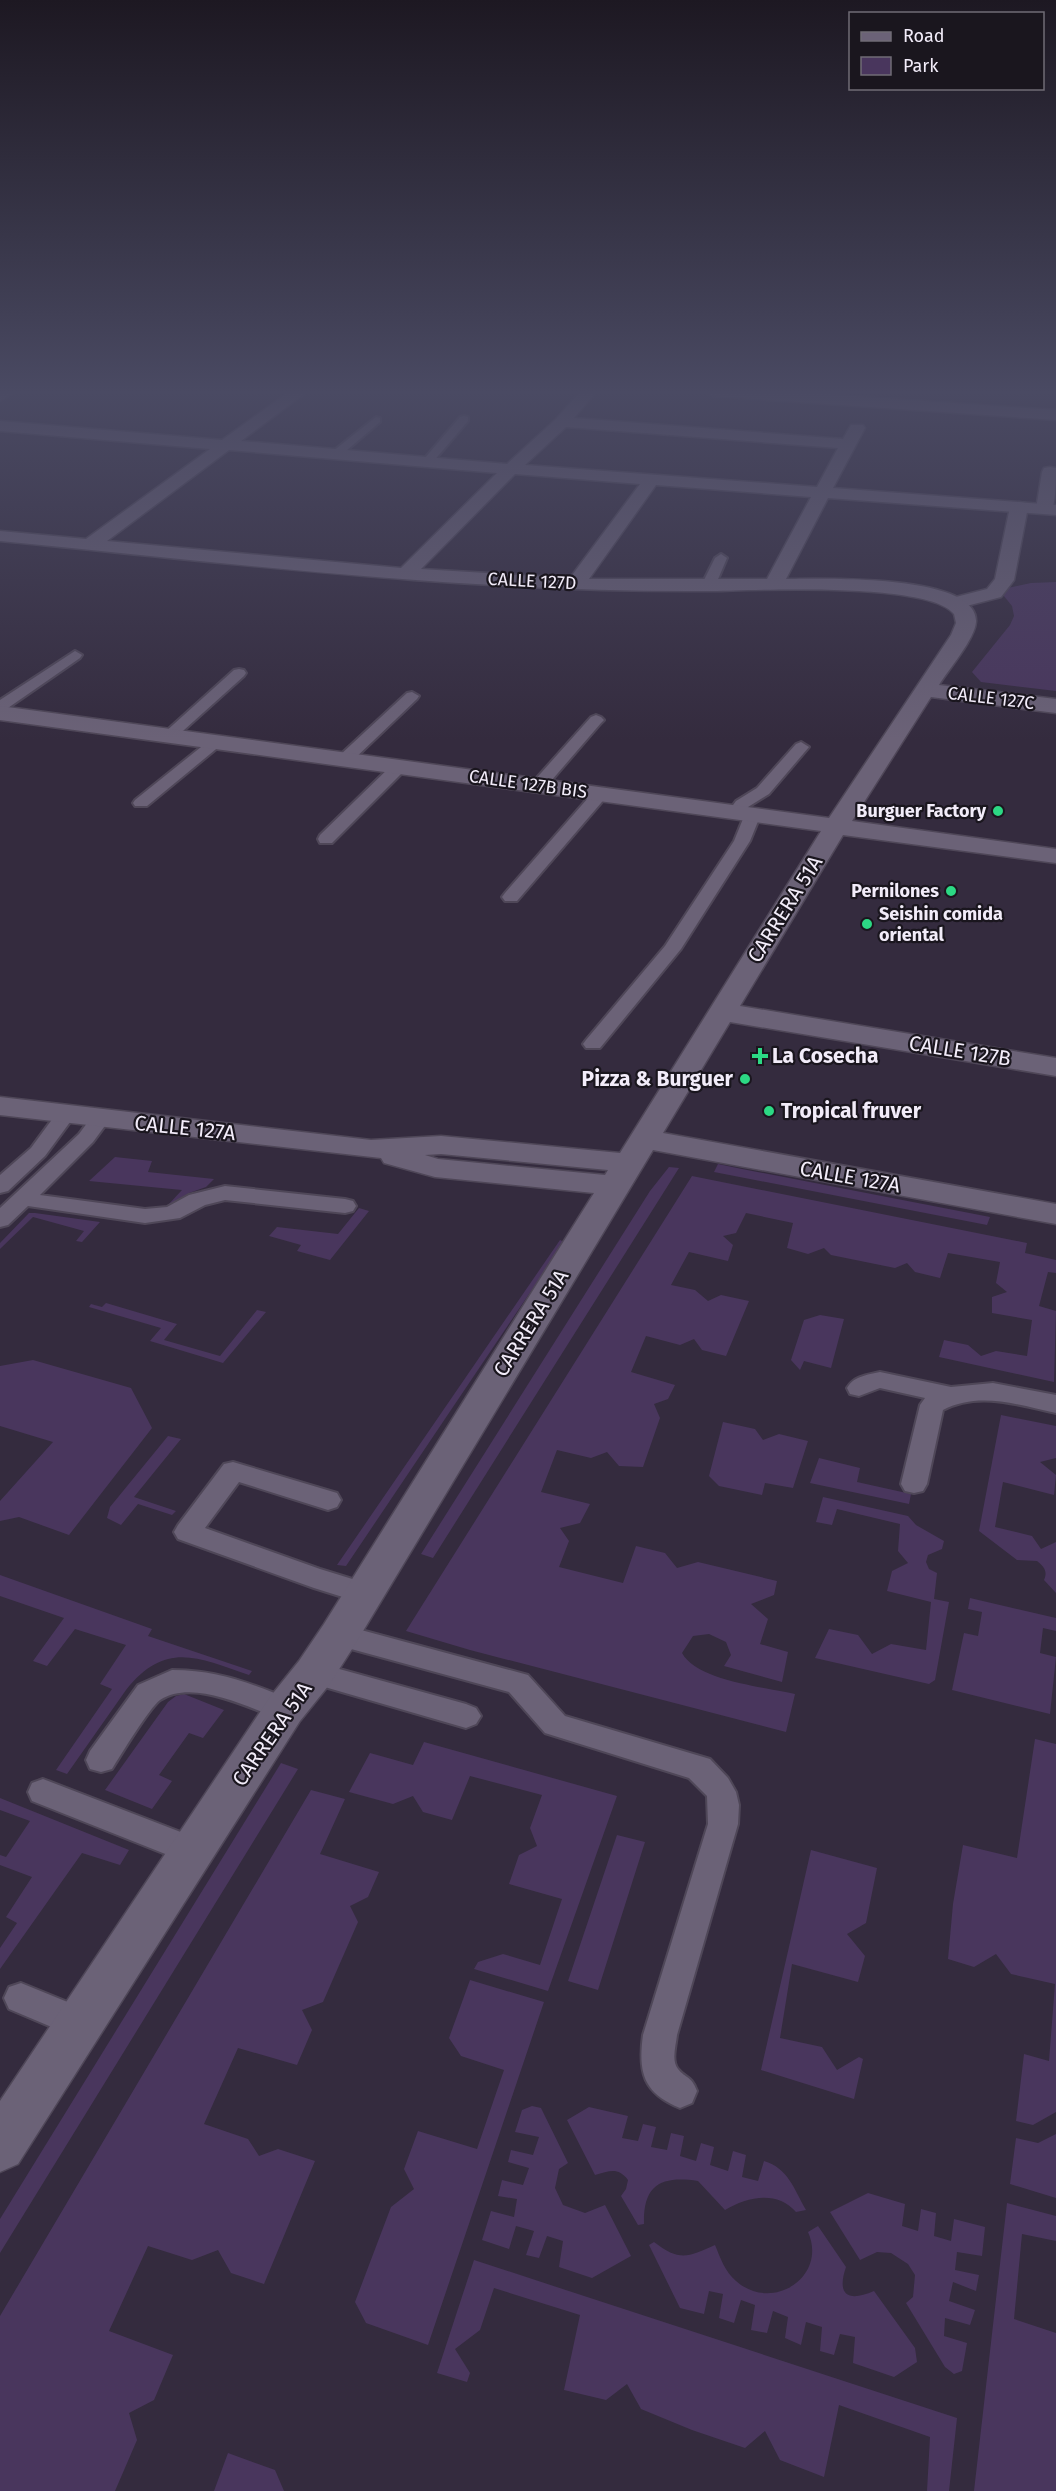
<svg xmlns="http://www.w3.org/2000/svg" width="1056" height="2491" font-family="'Fira Sans',sans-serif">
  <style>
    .green { fill: #49365d }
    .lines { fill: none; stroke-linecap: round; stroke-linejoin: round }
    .service-casing { stroke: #4f4758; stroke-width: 4 }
    .pedestrian-casing { stroke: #4f4758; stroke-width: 3 }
    .minor-casing { stroke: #4f4758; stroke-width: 3 }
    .service { fill: #6b6277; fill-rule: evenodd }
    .pedestrian { fill: #6b6277; fill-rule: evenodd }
    .minor { fill: #6b6277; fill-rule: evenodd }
    .poi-dot { fill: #2cd884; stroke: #1a161e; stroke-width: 2 }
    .labels { text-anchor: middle; stroke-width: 4.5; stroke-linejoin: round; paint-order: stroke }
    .far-street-label { font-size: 18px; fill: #f2ecf9; stroke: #1a161e }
    .far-poi-label { font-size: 18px; font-weight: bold; fill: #f2ecf9; stroke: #1a161e; text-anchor: end }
    .street-label { font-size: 21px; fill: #f2ecf9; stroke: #1a161e }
    .poi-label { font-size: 21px; font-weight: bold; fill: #f2ecf9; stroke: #1a161e; text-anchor: start }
  </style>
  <rect width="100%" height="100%" fill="#342b3e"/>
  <path class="green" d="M1056,582V691L981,682L972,672L1010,625L1014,616L1012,606L999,590L1031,583Z
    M115,1157L152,1161L148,1172L214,1179L206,1187L189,1193L168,1205L182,1190L89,1181Z
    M718,1164L742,1169L990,1217L987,1225L714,1172Z
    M669,1167L679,1168L433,1558L421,1554L650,1191Z
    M692,1176L1027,1243L1025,1253L1056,1260V1273L1048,1272L1039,1306L1056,1311L1054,1382L939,1357L944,1340L968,1345L981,1356L996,1351L1027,1356L1032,1320L992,1313V1297L1007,1292L996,1283L1000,1262L948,1253L940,1278L915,1272L907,1263L895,1268L831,1255L824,1248L808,1254L787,1248L793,1223L746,1213L736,1233L723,1236L733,1245L728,1261L689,1252L671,1285L695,1290L708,1301L721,1295L749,1301L726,1356L702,1350L694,1339L680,1345L646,1336L631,1372L675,1385L668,1399L654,1404L660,1418L643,1467L619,1466L607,1452L591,1458L557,1450L541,1492L590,1504L580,1523L560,1528L569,1541L559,1567L623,1583L636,1546L665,1553L677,1568L698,1562L777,1581L774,1595L751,1604L768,1619L760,1644L788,1652L782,1682L724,1666L731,1655L726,1642L709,1634L693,1636L682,1653C697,1681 765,1687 795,1694L786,1732L470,1650L406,1631Z
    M359,1208L369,1211L330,1260L297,1251L301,1245L269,1236L277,1227L338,1234Z
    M29,1213H35L100,1222L82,1242L76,1241L84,1231L33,1217L0,1249V1243Z
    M560,1240L564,1242L346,1566L337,1565Z
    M106,1303L177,1324L164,1340L220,1356L257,1310L266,1312L223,1363L150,1341L161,1328L89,1307L91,1304L102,1307Z
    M820,1315L844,1319L831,1368L804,1361L800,1370L791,1360L804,1320Z
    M33,1360L131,1388L152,1428L69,1535L19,1517L0,1521V1501L53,1442L0,1426V1366Z
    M1001,1415L1056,1426V1458L1040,1462L1056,1475L1054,1495L1003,1482L995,1527L1032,1536L1041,1549L1056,1542V1593L1044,1580C1048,1571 1044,1567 1037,1561L1017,1560L979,1531Z
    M723,1422L755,1429L763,1440L779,1434L808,1441L793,1488L765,1483L762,1495L719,1486L709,1476Z
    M168,1436L181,1439L134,1497L176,1511L172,1515L138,1504L121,1525L107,1518L110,1507Z
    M819,1458L860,1468L857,1482L911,1494L909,1504L810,1483Z
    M823,1497L908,1516L916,1525L944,1541L942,1549L928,1555L926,1562L929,1569L937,1573L934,1599L949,1602L935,1680L929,1684L815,1658L829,1629L858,1635L872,1654L891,1644L926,1650L931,1602L887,1591L892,1571L908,1563L898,1551L900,1524L837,1509L832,1525L816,1522Z
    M0,1575L152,1629L148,1636L252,1671L249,1675C198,1658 166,1640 126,1690L67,1774L56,1770L112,1689L100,1684L126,1645L75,1629L47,1666L33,1661L64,1618L0,1596Z
    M970,1598L1056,1618V1631L1043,1628L1040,1653L1056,1657L1050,1714L952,1690L964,1633L978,1636L982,1612L968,1609Z
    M184,1694L224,1710L203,1738L189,1733L159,1775L172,1781L152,1809L105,1790L168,1702L176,1696Z
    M1035,1739L1056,1744V2112L1033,2125L1016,2121L1024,2054L1049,2061L1055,1984L1011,1974L996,1954L974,1967L948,1959L953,1904L963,1845L1017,1858Z
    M424,1742L617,1796L548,1991L474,1969L478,1962L503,1954L540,1965L562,1899L509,1884L519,1855L537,1846L530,1828L542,1795L470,1776L452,1820L423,1812L413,1796L393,1804L349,1792L370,1753L413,1765Z
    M281,1763L298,1769L0,2253V2219Z
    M311,1790L345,1799L320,1854L379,1872L368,1897L350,1906L358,1922L323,2002L302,2010L312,2030L297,2065L238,2048L204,2124L248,2139L259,2156L278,2149L315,2161L264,2284L231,2273L218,2250L192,2260L148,2246L109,2331L173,2355L154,2400L129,2413L137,2440L115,2491H0V2316Z
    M0,1798L129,1850L120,1865L82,1853L0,1969V1948L17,1923L6,1917L32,1877L0,1865V1855L6,1857L30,1821L0,1810Z
    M617,1835L645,1842L598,1990L568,1981Z
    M811,1850L877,1868L866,1923L847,1934L865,1956L858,1982L792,1964L780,2038L822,2047L837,2070L859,2057L863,2059L854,2099L761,2070Z
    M470,1980L544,2002L428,2345L366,2323L355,2302L391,2207L414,2189L404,2169L418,2131L477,2149L504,2070L461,2056L449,2038Z
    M532,2106L541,2108L568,2163L559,2169L555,2188L563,2205L585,2213L605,2205L631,2256L592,2278L559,2267L563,2241L547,2236L539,2258L526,2255L534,2231L516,2226L509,2249L482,2240L491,2211L514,2217L517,2199L498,2196L502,2180L523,2185L529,2168L508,2162L511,2150L533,2155L539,2137L515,2132L522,2110Z
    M589,2107L628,2116L622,2138L638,2141L643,2124L656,2127L651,2147L667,2150L671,2133L684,2136L680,2156L696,2161L701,2143L714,2147L710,2165L728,2171L733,2151L746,2155L742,2177L758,2181L764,2161C788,2168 794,2189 806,2210L796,2212C777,2190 747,2197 725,2210L698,2181C663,2176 643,2183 644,2224L638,2225L621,2196L626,2189L628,2180C618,2167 610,2171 595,2175L567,2120Z
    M1056,2134V2198L1010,2184L1016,2138L1038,2143Z
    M868,2193L905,2204L902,2226L918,2231L921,2209L936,2213L934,2236L951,2241L954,2219L985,2227L982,2256L957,2252L955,2270L979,2275L976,2291L953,2282L949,2301L975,2310L970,2325L945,2318L944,2336L967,2343L962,2371L954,2374L945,2367L906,2303L913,2297L915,2275L908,2264L891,2253L877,2252L860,2260L830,2212Z
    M1007,2203L1056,2216V2241L1022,2234L1014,2319L1056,2333V2491H974Z
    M818,2226L846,2267C836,2296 849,2302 874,2291L915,2348L917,2362L894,2377L853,2363L855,2337L840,2334L834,2355L820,2351L822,2327L806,2322L801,2345L785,2338L788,2317L773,2311L767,2333L751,2330L755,2305L741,2300L734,2323L719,2318L723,2294L709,2291L704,2314L680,2308L649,2245L654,2242C680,2262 688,2257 715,2245C720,2257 725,2272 736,2281C772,2313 828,2277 808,2232Z
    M474,2260L957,2418L949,2491H927L930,2437L839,2405L824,2477L780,2460L765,2431L745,2448L692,2430L641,2409L627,2384L606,2400L564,2390L580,2315L494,2288L480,2330L455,2349L470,2373L467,2382L437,2373Z
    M228,2453L275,2470L284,2491H214Z"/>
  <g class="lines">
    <defs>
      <path id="service" d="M464,416L468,417V421L432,463H424V459L460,417Z
        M376,417L380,418V422L340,456H332V452Z
        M721,554L727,558L716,584L714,587H704L702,584L715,558Z
        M75,651L82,655L80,658L5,710L0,711V700Z
        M239,669L244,670L246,673L244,676L174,739H164L161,736L164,733L234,670Z
        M412,692L419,696L417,699L351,762H339L337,759L339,756L407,693Z
        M596,715L601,717L604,720L601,723L545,788H533L531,785L533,782L591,717Z
        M216,737L224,742L221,745L147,806H135L133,803L135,800L211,739Z
        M801,742L809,747L769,794L748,807L742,815H730L728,812L736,801L757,788L796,744Z
        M399,762L407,767L405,770L332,843H320L318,839L320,835L393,764Z
        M601,788L609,793L607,796L517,901H505L502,897L505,893L595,790Z
        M753,809L761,814L750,841L681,949L600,1048H586L583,1044L586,1040L665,946L734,841L745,814Z
        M66,1108L73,1110L76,1114L45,1156L8,1191L0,1193V1175L31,1148L59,1110Z
        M100,1113L107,1115L110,1119L93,1142L40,1195L145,1209L167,1207L189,1195L225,1186L345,1199L353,1201L356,1206L353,1211L345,1213L225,1200L205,1205L180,1218L145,1223L28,1206L8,1225L0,1227V1208L79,1134L93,1115Z
        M880,1372L951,1387L993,1383L1056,1395V1413C1019,1405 979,1391 943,1410L927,1484L923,1491L914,1493L905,1491L901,1484L920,1405L925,1398L880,1388L859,1396L850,1394L847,1388C854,1376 867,1375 880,1372Z
        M233,1462L337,1493L341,1500L337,1507L328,1510L239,1482L205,1528L320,1569L375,1586L379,1593L375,1600L365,1604L314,1588L178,1539L174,1532L178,1525L224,1464Z
        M339,1624L528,1675L565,1716L710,1759L728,1778L736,1792L739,1805L738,1824L677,2035C676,2045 671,2061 678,2069C686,2079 691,2075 697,2091L692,2103L680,2108C643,2093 638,2072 643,2035L708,1824L707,1796L689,1778L545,1733L509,1692L329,1643L325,1635L329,1627Z
        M314,1662L466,1704L476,1708L481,1716L476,1724L466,1728L304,1681L300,1673L304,1665Z
        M172,1670C220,1670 251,1684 295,1701L300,1709L295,1717L285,1721C251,1709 194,1678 160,1700C150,1707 120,1756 112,1769L101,1772L90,1769L86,1760L90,1751L138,1685Z
        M43,1779L204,1841L209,1851L204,1861L193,1865L32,1801L28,1792L32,1783Z
        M21,1983L92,2012L97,2023L92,2034L80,2039L9,2009L4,1998L9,1987Z"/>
      <path id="pedestrian" d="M1050,467L1056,468C1056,482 1056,501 1051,513H1039L1036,509L1042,472L1044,468Z
        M1019,502L1025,503L1028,507L1014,580L1011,584L1001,597L955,609L948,607L945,603L948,599L987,589L995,579L1010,507L1013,503Z"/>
      <path id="minor" d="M0,391H17L0,401Z
        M290,391H308L241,441L507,464L556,419L581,391H597L574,418L843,439L851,425H863L865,428L833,488L1056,505V515L828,498L786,579C818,579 979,573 976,622C975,639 948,670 939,685L1056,699V713L931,697L852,821L1056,849V863L843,835L740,1006L1056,1058V1076L730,1022L663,1133L1056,1204V1224L653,1150L354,1646L329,1685L300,1721L18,2164L0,2172V2101L270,1697L299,1661L324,1624L594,1193L435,1177L384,1163L381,1158L0,1115V1097L371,1140L441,1136L620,1153L821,831L0,720V706L829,818L951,635L956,623L954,614C930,582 757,590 713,591C474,593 237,564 0,541V531L86,539L210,449L0,431V421L222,440ZM566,427L838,448L817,487L525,465ZM229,450L497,473L401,568L107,541ZM515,474L640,484L570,578L421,569ZM656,485L811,497L767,579H589ZM441,1154L608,1170L605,1175L438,1159L425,1155Z
        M705,391H780L1056,410V420L713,396Z"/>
    </defs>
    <use href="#service" class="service-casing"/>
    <use href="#pedestrian" class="pedestrian-casing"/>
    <use href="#minor" class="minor-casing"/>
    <use href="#service" class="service"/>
    <use href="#pedestrian" class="pedestrian"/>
    <use href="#minor" class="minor"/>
  </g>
  <linearGradient id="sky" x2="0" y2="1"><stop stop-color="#1d1822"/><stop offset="0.53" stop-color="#4a4a63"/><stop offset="1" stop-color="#4a4a63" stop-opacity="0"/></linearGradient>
  <rect width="1056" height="740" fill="url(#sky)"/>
  <g class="poi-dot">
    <circle cx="998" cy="811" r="6"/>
    <circle cx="951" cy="891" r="6"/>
    <circle cx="867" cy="924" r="6"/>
    <path d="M757 1047h6v6h6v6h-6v6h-6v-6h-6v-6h6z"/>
    <circle cx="745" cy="1079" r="6"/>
    <circle cx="769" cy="1111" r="6"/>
  </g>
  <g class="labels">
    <g class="far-street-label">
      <text transform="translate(532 581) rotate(3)" y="6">CALLE 127D</text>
      <text transform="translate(991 698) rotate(7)" y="6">CALLE 127C</text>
      <text transform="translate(528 784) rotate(8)" y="6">CALLE 127B BIS</text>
    </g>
    <g class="far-poi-label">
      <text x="986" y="817">Burguer Factory</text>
      <text x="939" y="897">Pernilones</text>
      <text x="879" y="920" text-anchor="start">Seishin comida<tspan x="879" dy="21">oriental</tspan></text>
    </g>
    <g class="street-label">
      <text transform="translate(785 909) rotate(-58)" y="7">CARRERA 51A</text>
      <text transform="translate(960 1051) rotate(9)" y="7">CALLE 127B</text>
      <text transform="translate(185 1128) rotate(6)" y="7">CALLE 127A</text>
      <text transform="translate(850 1177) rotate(10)" y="7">CALLE 127A</text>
      <text transform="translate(531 1323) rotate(-58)" y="7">CARRERA 51A</text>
      <text transform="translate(272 1734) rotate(-55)" y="7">CARRERA 51A</text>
    </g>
    <g class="poi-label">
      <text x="772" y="1063">La Cosecha</text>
      <text x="733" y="1086" text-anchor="end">Pizza &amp; Burguer</text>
      <text x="781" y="1118">Tropical fruver</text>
    </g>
  </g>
  <rect x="849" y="12" width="195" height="78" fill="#1a161e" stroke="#706c76" stroke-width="1.5"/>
  <rect x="861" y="32" width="30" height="9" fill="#6b6277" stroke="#706c76" stroke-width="1.5"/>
  <text x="903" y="42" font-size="18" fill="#f2ecf9">Road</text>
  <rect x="861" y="57" width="30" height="18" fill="#49365d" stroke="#706c76" stroke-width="1.5"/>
  <text x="903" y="72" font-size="18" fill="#f2ecf9">Park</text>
</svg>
